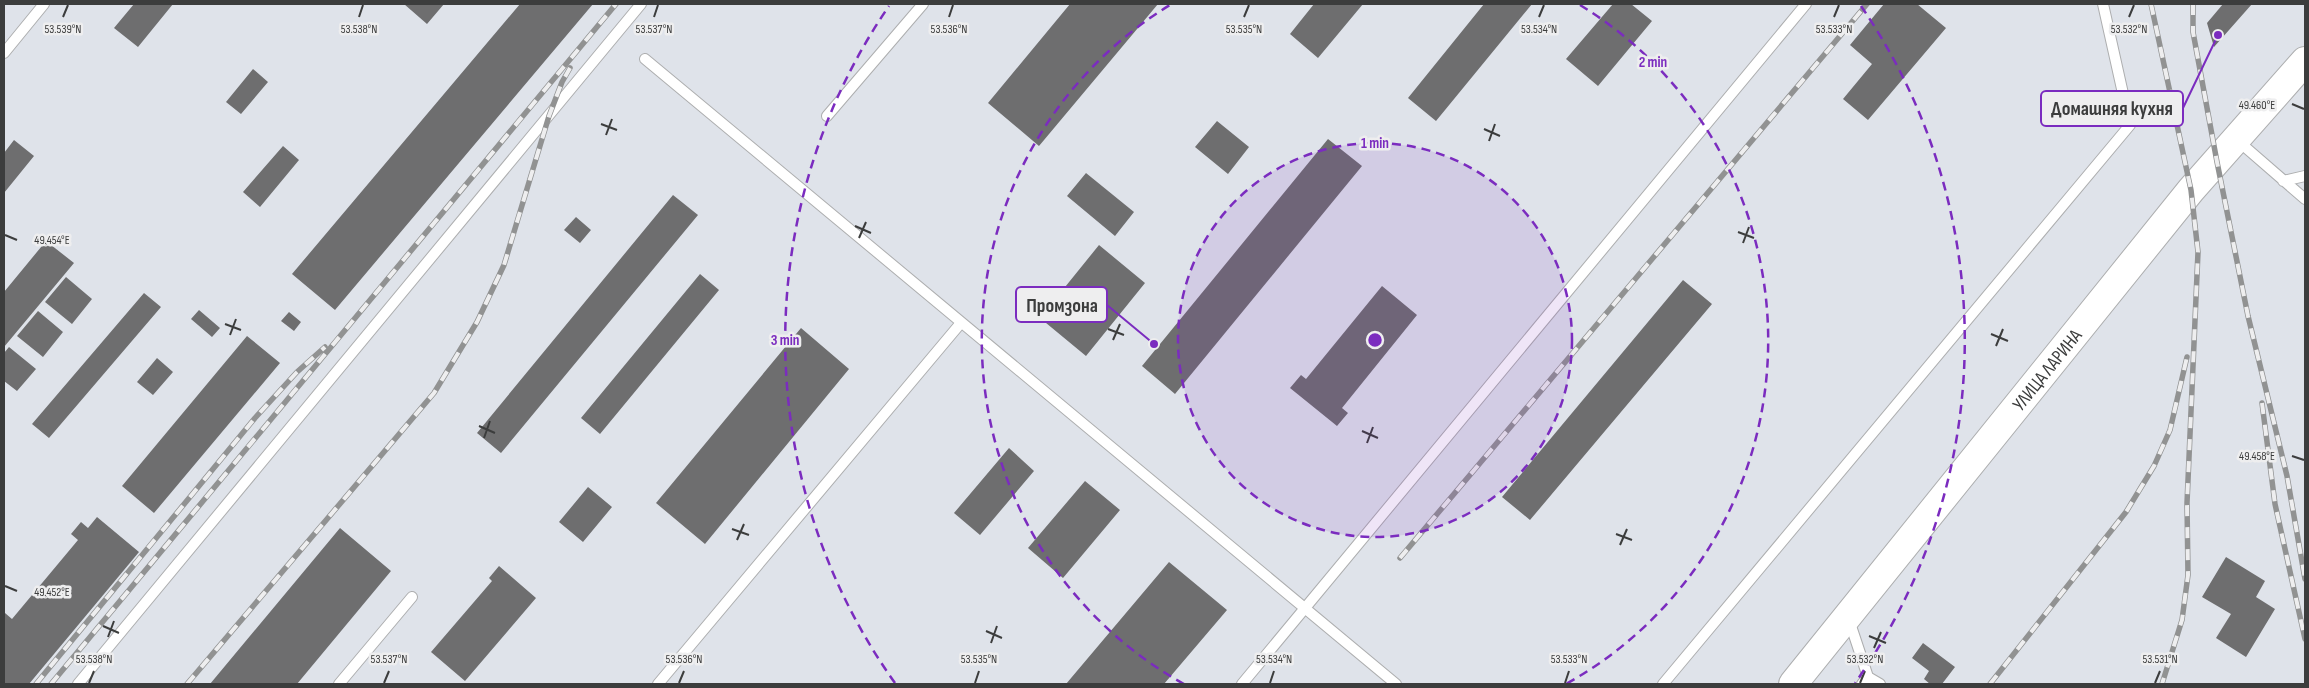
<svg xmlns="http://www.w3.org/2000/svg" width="2309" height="688" font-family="'Sofia Sans Condensed',sans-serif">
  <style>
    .built { fill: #dfe3ea }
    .building { fill: #6e6e6f }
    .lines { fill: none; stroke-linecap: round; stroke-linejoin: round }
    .lane-casing { stroke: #adaeaf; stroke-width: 12 }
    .secondary-casing { stroke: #adaeaf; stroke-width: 30 }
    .lane { stroke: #fff; stroke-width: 10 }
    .secondary { stroke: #fff; stroke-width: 28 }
    .rail-casing { stroke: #919292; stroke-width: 5.5 }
    .rail { stroke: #eeeeef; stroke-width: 4; stroke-dasharray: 11; stroke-linecap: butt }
    .ticks { fill: none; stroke: #3c3d3d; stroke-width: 2 }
    .ring { fill: none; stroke: #7b2cbf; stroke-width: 2.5; stroke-dasharray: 9 6 }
    .labels { text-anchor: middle; stroke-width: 5; stroke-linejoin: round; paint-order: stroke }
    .street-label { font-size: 19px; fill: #3c3d3d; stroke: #eeeeef }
    .ticks-label { font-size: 12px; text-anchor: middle; fill: #3c3d3d; stroke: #eeeeef; stroke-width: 5; stroke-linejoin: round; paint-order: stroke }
    .centre { fill: #7b2cbf; stroke: #eeeeef; stroke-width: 2.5 }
    .ring-label { font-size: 15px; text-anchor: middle; font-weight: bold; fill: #7b2cbf; stroke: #eeeeef; stroke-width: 5; stroke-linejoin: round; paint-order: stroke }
    .leader { fill: none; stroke: #7b2cbf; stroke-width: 2 }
    .callout-dot { fill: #7b2cbf; stroke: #eeeeef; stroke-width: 2 }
    .callout { fill: #eeeeef; stroke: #7b2cbf; stroke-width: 2 }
    .callout-label { font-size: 20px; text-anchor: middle; font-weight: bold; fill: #3c3d3d }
  </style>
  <rect width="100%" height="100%" fill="#eeeeef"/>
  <path class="built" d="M4,4H2305V684H4Z"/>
  <path class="building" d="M134,4H173L138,47L114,28Z
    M404,4H444L427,24Z
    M520,4H593L335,310L292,274Z
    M1070,4H1158L1039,146L988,103Z
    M1314,4H1363L1318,58L1290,34Z
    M1484,4H1532L1436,121L1408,98Z
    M1613,4H1631L1652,21L1598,86L1566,59Z
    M1884,4H1917L1946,28L1868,120L1843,99L1872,64L1850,45Z
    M2223,4H2252L2214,47L2207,23Z
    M253,69L268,82L241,114L226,102Z
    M1217,121L1249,147L1228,174L1195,147Z
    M1328,139L1362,166L1175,394L1142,366Z
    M14,140L34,156L4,193V153Z
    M283,146L299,160L260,207L243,192Z
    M1086,173L1134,212L1115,236L1067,196Z
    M673,195L698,215L501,453L477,433Z
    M576,217L591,230L580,243L564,230Z
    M46,241L74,263L4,347V292Z
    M1099,245L1145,283L1086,356L1040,318Z
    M700,274L719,290L600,434L581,418Z
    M66,277L92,299L72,324L45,302Z
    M1683,280L1712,304L1530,520L1502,497Z
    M1382,286L1417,315L1342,408L1348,413L1337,426L1290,388L1301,375L1306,379Z
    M144,293L161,307L49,438L32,424Z
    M199,310L220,328L212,337L191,319Z
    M38,311L63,332L43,357L17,336Z
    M289,312L301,322L294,331L281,321Z
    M801,328L849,369L705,544L656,503Z
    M247,336L280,363L154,513L122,486Z
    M9,347L36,369L17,391L4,381V353Z
    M157,358L173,372L153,395L137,382Z
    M1009,448L1034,471L980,535L954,513Z
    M1085,481L1120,510L1063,578L1028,548Z
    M588,487L612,507L583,542L559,522Z
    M97,517L139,552L29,684H4V615L5,613L12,619L78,540L71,534L81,522L88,528Z
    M340,528L391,571L297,684H210Z
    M2226,557L2265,581L2256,597L2275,609L2246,657L2216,638L2231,614L2202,597Z
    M1169,562L1227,610L1164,684H1066Z
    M499,566L536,598L465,681L431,652L492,581L489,578Z
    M1923,643L1955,667L1942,684H1930L1924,679L1929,671L1912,658Z"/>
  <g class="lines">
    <defs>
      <path id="lane" d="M4,53L44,4
        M645,59L1396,684
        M827,116L923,4
        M2237,140L2305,199
        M2283,181L2305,176
        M1849,620L1868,677L1862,684
        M1868,677L1880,684
        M78,684L641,4
        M339,684L412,597
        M658,684L960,324
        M1242,684L1806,4
        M1663,684L2130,125L2103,4"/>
      <g id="secondary">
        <path id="s1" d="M1793,684L2191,190L2305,61"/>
      </g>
    </defs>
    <use href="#lane" class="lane-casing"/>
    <use href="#secondary" class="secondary-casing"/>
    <use href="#lane" class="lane"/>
    <use href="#secondary" class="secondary"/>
    <defs>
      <path id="rail" d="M2151,4L2191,190L2198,252L2187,503L2188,575L2182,620L2162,684
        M2193,4V32L2217,162L2248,316L2287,476L2305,579
        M2262,403L2275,504L2305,639
        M1400,558L1867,4
        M36,684L255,418L297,372L325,347
        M51,684L616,4
        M187,684L434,393L477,322L504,265L549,116L562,82L570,68
        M1990,684L2126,512L2154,466L2170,430L2187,357"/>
    </defs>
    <use href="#rail" class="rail-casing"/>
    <use href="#rail" class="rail"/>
  </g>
  <path class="ticks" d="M63,17L68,5M359,17L363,5M654,17L658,5M949,17L953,5M1244,17L1249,5M1539,17L1544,5M1834,17L1839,5M2129,17L2134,5M2292,104L2304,109M601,124L617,130M1484,129L1500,136M606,135L612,119M1489,141L1495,124M855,226L871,233M1738,232L1754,238M5,235L17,240M859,238L866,222M1743,243L1749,227M225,324L241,330M1108,329L1124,335M1991,334L2008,341M230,335L236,319M1113,340L1120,324M1996,346L2003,329M479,426L495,433M1362,431L1378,438M484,438L490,421M1367,443L1373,427M2292,456L2304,460M732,529L749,535M1616,534L1632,540M737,540L744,524M1620,545L1627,529M5,586L17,591M103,626L119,633M986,631L1002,638M1869,636L1886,643M108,637L114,621M991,643L997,626M1874,648L1881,632M89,683L94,671M384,683L389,671M679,683L684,671M975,683L979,671M1270,683L1274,671M1565,683L1569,671M1860,683L1865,671M2155,683L2160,671"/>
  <circle cx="1375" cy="340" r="197" fill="#7b2cbf" fill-opacity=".12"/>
  <g class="ring">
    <circle cx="1375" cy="340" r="197"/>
    <path d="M1184 684A393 393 0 0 1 1170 5M1580 5A393 393 0 0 1 1566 684"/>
    <path d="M895 683A590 590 0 0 1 889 6M1861 6A590 590 0 0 1 1855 683"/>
  </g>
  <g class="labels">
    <g class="street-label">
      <text dy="7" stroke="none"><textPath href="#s1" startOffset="404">УЛИЦА ЛАРИНА</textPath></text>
    </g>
  </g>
  <g class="ticks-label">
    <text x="63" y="33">53.539°N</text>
    <text x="359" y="33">53.538°N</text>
    <text x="654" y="33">53.537°N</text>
    <text x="949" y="33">53.536°N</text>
    <text x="1244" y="33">53.535°N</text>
    <text x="1539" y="33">53.534°N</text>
    <text x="1834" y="33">53.533°N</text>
    <text x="2129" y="33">53.532°N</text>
    <text x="2257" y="109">49.460°E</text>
    <text x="52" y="244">49.454°E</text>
    <text x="2257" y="460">49.458°E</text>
    <text x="52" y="596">49.452°E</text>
    <text x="94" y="663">53.538°N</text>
    <text x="389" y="663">53.537°N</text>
    <text x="684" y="663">53.536°N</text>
    <text x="979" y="663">53.535°N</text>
    <text x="1274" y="663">53.534°N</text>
    <text x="1569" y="663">53.533°N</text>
    <text x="1865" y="663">53.532°N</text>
    <text x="2160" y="663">53.531°N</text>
  </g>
  <circle cx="1375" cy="340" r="8" class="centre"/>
  <g class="ring-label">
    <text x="1653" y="67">2 min</text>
    <text x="1375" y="148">1 min</text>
    <text x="785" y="345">3 min</text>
  </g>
  <path class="leader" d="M2218 35L2183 108M1154 344L1107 305"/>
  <g class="callout-dot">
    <circle cx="2218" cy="35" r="5"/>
    <circle cx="1154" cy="344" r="5"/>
  </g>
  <g class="callout">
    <rect x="2041" y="91" width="142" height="35" rx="5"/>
    <rect x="1016" y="287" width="91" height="35" rx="5"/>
  </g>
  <g class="callout-label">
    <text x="2112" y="115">Домашняя кухня</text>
    <text x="1062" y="312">Промзона</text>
  </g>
  <rect width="2309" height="688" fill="none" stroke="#3c3d3d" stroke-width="10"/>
</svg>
